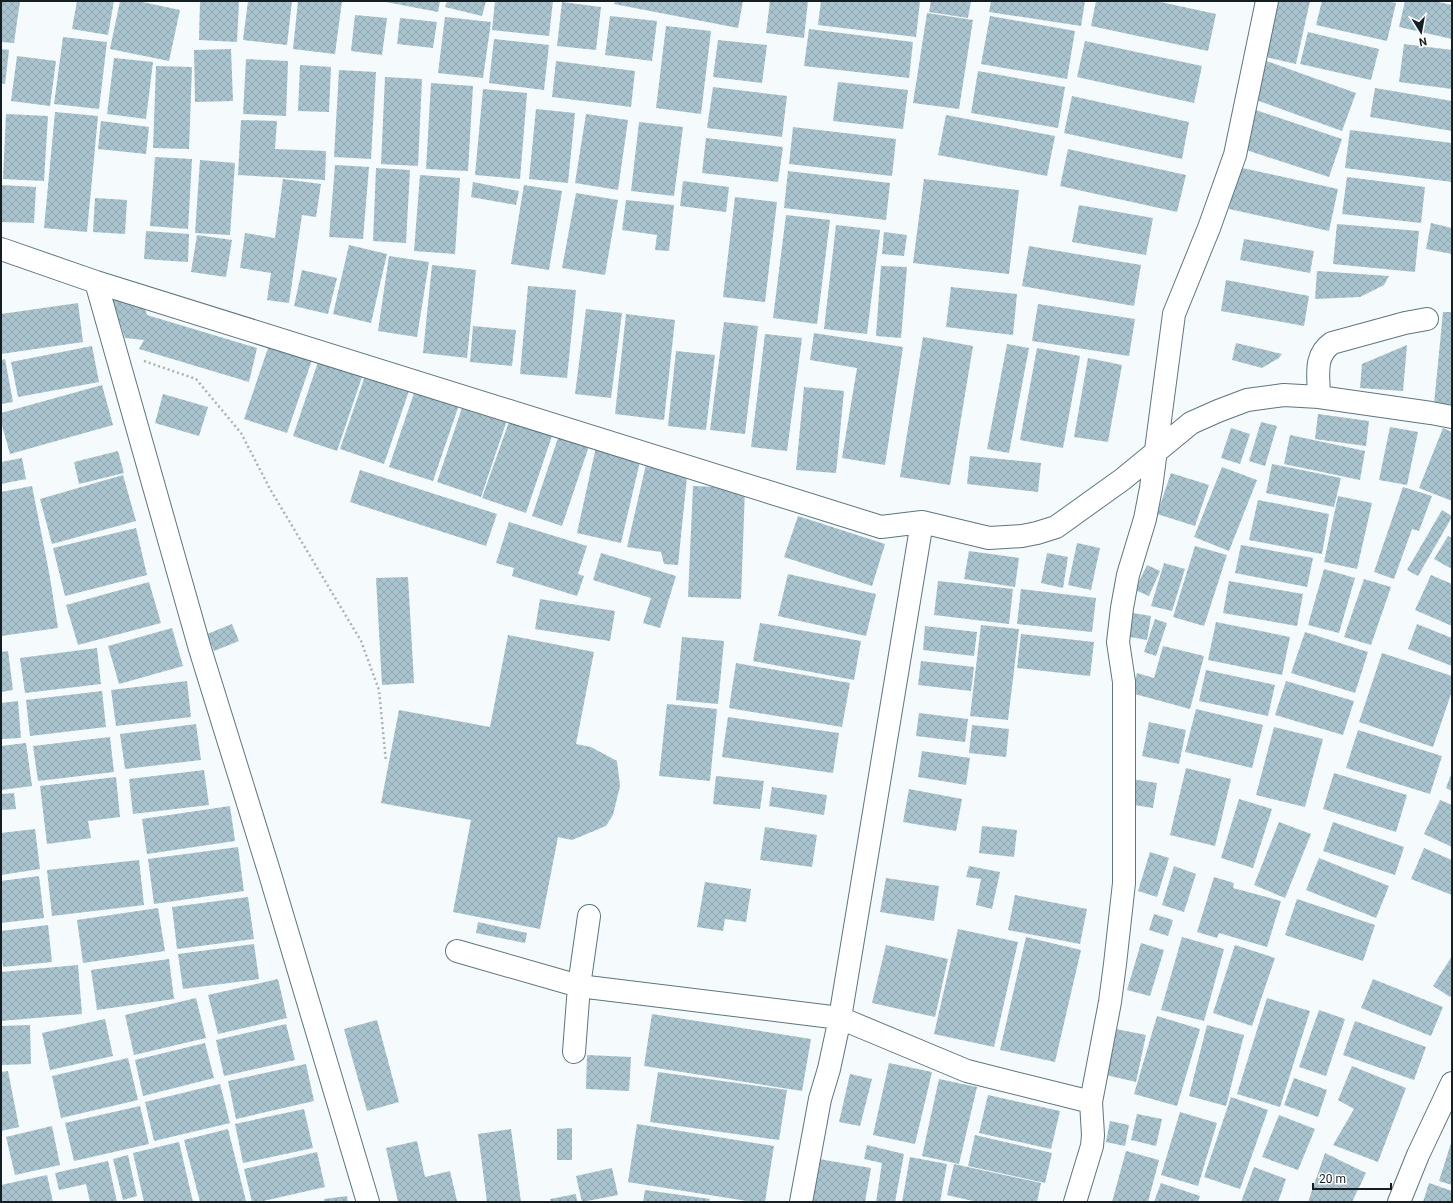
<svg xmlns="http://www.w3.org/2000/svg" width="1453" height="1203" font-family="Roboto,sans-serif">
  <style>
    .building { fill: url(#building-cross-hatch) }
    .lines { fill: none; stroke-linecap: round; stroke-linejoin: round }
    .minor-casing { stroke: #5d767f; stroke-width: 24 }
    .path { stroke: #abb2b5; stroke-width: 2.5; stroke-dasharray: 2 3; stroke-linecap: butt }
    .minor { stroke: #fff; stroke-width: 22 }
  </style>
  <defs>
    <pattern id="building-cross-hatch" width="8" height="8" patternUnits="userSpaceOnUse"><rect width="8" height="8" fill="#a9c4cf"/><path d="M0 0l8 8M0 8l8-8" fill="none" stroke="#91a8b1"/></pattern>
  </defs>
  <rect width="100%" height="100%" fill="#f5fafc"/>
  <path class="building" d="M1,1H20L14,43L1,42Z
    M77,1H114L108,35L72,29Z
    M120,1H138L180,10L169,61L110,49Z
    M200,1H239L237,42L199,40Z
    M248,1H292L287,45L243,40Z
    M298,1H342L335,54L293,49Z
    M381,1H440L438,12Z
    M447,1H486L482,16L445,7Z
    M495,1H553L549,36L492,30Z
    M615,1H743L738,28L614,4Z
    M770,1H808L804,38L766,33Z
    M821,1H920L916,37L818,25Z
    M931,1H971L968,18L929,12Z
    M991,1H1085L1081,26L989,12Z
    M1096,1H1156L1216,14L1208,51L1091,26Z
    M1274,1H1310L1296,64L1261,56Z
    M1322,1H1386L1396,3L1387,41L1316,25Z
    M1405,1H1434L1452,5V39L1399,27Z
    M562,2L601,7L596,50L557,46Z
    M927,13L973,20L959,109L913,103Z
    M355,15L387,18L382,55L351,51Z
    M610,16L657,21L652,61L605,55Z
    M990,16L1075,31L1067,79L981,64Z
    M445,17L491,22L483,78L438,73Z
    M400,18L437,22L433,48L397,44Z
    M666,26L711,31L701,114L656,108Z
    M809,29L913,42L909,78L804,66Z
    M1308,32L1379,49L1371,80L1300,64Z
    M63,37L107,42L99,109L54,104Z
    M494,39L549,45L544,90L489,83Z
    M718,40L767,45L762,83L713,77Z
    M1085,41L1202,66L1194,103L1077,77Z
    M1404,44L1452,50V89L1399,82Z
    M1,49L9,50L5,84L1,83Z
    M231,49L233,101L195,102L194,50Z
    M17,56L56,61L50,106L11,101Z
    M114,58L153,62L146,119L107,114Z
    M246,59L288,61L286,116L243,114Z
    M1261,59L1356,93L1342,131L1248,97Z
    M556,61L635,71L631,107L552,97Z
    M300,65L331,67L329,112L298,111Z
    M156,66L192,67L189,149L153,148Z
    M339,70L376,72L371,159L334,157Z
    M978,71L1065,87L1058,128L971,113Z
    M385,77L422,79L418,166L381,164Z
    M838,82L908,90L903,129L833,121Z
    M431,83L473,86L468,171L426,169Z
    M713,87L787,96L782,137L707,128Z
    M1375,88L1452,101V131L1370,117Z
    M483,89L527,93L520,179L475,175Z
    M1072,96L1189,122L1182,159L1064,133Z
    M1250,108L1342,139L1329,177L1237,147Z
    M536,109L575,113L568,183L529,179Z
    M55,112L98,116L87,232L44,228Z
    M6,114L48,116L44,181L3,179Z
    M586,114L628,120L618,190L575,183Z
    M946,115L1055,136L1047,176L938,155Z
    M241,120L277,121L275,149L326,151L325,180L238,175Z
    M101,121L149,127L146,154L98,149Z
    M639,122L683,127L674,196L631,191Z
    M793,127L896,139L892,176L789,164Z
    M1350,130L1452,143V182L1345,168Z
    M706,138L783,147L778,182L702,173Z
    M1068,149L1186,175L1177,212L1060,186Z
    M155,157L192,159L188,229L150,226Z
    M200,160L235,163L230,235L195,233Z
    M335,165L369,167L363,239L329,237Z
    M1238,167L1338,189L1329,231L1229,209Z
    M376,168L410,170L406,243L373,241Z
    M788,171L890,183L886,220L784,208Z
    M420,175L460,178L455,254L414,251Z
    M1347,177L1425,187L1421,223L1342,214Z
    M283,179L321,184L316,217L302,215L289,303L267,300L271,273L240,268L245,233L275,238Z
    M924,179L1019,190L1009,274L913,263Z
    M683,181L729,187L726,212L680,206Z
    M473,182L519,191L516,205L471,197Z
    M1,185L36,187L34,223L1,222Z
    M524,185L562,191L549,270L511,264Z
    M576,193L618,200L605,275L562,268Z
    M735,197L777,202L765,302L723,297Z
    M95,198L127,200L125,234L93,232Z
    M626,200L674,205L669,251L655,250L657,235L622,230Z
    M1079,205L1153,218L1146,255L1072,242Z
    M786,215L830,220L817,324L773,318Z
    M1431,223L1452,228V254L1426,249Z
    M1337,224L1419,231L1415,272L1333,264Z
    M836,225L880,230L867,334L824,329Z
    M146,231L189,234L188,262L144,259Z
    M884,232L907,235L904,256L882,254Z
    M197,235L232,240L226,277L191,272Z
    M1244,239L1314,251L1310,273L1240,260Z
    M349,245L387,254L371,323L333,314Z
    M1029,246L1141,265L1134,306L1022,286Z
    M389,256L429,262L417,337L378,331Z
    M432,265L476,270L467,358L423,353Z
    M881,266L907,267L901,338L876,336Z
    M302,270L337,278L328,314L294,306Z
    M1317,271L1389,276L1384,285L1360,297L1315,299Z
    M1226,280L1309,296L1304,326L1221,311Z
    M528,286L576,290L567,378L520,374Z
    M951,287L1017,294L1013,335L946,327Z
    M111,296L143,303L147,315L257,348L249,382L139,349L144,340L125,338Z
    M78,303L83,342L1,354V314Z
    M1038,304L1135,319L1129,356L1032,341Z
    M586,309L622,313L611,398L575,394Z
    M1443,312H1452V406L1434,404Z
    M626,314L675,320L664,420L615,414Z
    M724,322L758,326L745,434L710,430Z
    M473,326L516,330L512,366L470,362Z
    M814,333L903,347L885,465L842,458L857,368L810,360Z
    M765,334L802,338L787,451L751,447Z
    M923,337L973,346L950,485L900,477Z
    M271,339L314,354L287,433L244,419Z
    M1236,343L1282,354L1279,358L1262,368L1232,360Z
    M1007,344L1029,348L1009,453L987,449Z
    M1407,345L1403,391L1360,388L1362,364Z
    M92,346L99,382L18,397L11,362Z
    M1037,348L1080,356L1063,448L1020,440Z
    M676,351L715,355L706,430L668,426Z
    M320,356L364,371L337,451L293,436Z
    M1088,358L1122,365L1108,442L1074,437Z
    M5,359L13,402L1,404V360Z
    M367,370L411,385L384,464L340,449Z
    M102,385L113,425L10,454L1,422V413Z
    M416,387L460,402L433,481L389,467Z
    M804,387L844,391L836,473L796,470Z
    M163,394L208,407L199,436L155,423Z
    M464,402L508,417L481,497L437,482Z
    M1318,414L1369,421L1366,446L1315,439Z
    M510,419L553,433L526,513L482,498Z
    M1261,422L1277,426L1265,466L1249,461Z
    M1390,427L1418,432L1407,485L1379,480Z
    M1231,428L1250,434L1240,464L1221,458Z
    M1443,428L1452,432V501L1419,488Z
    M560,432L590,443L562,526L532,516Z
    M1290,435L1365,451L1360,480L1284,464Z
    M596,447L641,457L621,543L577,533Z
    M118,451L124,473L79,484L74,462Z
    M648,456L688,467L678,565L664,564L661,552L627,547Z
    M970,456L1041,463L1038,492L967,484Z
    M22,458L26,479L1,484V462Z
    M1272,464L1341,478L1334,507L1266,493Z
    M1222,467L1257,480L1229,551L1194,537Z
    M360,470L497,514L486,546L350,502Z
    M1171,473L1209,485L1195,526L1157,514Z
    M123,475L136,521L52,544L40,499Z
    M32,486L49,572L58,628L1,636V492Z
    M693,486L745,488L741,599L688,597Z
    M1403,487L1432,496L1419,531L1412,529L1394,579L1374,572Z
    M1338,496L1372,503L1357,569L1324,562Z
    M1258,500L1329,514L1322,554L1249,540Z
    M1442,510L1452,516V517L1418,576L1407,570Z
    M798,516L885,544L872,586L784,557Z
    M509,522L587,546L578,574L584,576L577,596L512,576L514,568L496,563Z
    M136,528L147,575L65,596L53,548Z
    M1448,536L1452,538V569L1434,559Z
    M1077,543L1100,548L1091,590L1068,585Z
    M1241,545L1313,558L1307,587L1235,573Z
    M1195,546L1227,555L1204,626L1173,617Z
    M969,551L1019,558L1015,587L964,579Z
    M601,553L676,576L660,628L643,623L651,598L593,580Z
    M1047,553L1068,557L1063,588L1041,583Z
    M1164,563L1185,569L1172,611L1151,606Z
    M1147,565L1160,571L1149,596L1135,590Z
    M1324,569L1355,578L1339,633L1308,625Z
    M788,574L876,594L866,636L778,616Z
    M1431,575L1452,584V626L1415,610Z
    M408,577L414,683L382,685L376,578Z
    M1364,579L1391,587L1371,645L1344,637Z
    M938,581L1013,589L1009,624L934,615Z
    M1229,581L1303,594L1297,626L1223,613Z
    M149,582L161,623L78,645L66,605Z
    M1021,589L1096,598L1092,632L1017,624Z
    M540,599L615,611L610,641L535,629Z
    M1133,613L1151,616L1147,640L1130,637Z
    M1155,619L1167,623L1156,656L1144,652Z
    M1216,622L1290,637L1282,675L1208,660Z
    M760,623L861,641L854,680L753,661Z
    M232,624L239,641L214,651L207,634Z
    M1417,624L1452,638V666L1408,649Z
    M981,625L1019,629L1008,720L970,716Z
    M925,626L977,632L974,656L923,650Z
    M172,628L183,666L119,684L108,646Z
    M1305,632L1368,652L1355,693L1291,673Z
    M1021,634L1094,642L1090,676L1017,668Z
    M508,635L594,652L576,744L591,747L617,761L620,786L613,815L606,826L572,840L558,837L540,929L453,912L471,820L381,803L399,710L490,727Z
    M682,637L724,641L718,704L676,700Z
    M1163,646L1204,656L1190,709L1131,693L1137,673L1154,678Z
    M97,648L101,684L25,693L20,658Z
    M8,651L13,690L1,692V652Z
    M1382,653L1452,676V691L1433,747L1359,722Z
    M921,661L974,667L971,691L918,685Z
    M736,663L850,683L842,727L729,708Z
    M1206,670L1275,685L1268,716L1199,701Z
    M187,681L191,717L116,726L111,690Z
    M1286,681L1354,701L1343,735L1275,715Z
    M102,691L106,727L30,736L26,700Z
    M18,701L21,738L1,739V703Z
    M667,704L717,709L710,781L659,776Z
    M1196,709L1263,725L1252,768L1185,752Z
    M919,713L968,719L965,742L916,736Z
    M728,717L839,733L833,773L722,757Z
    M1149,722L1186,730L1179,764L1142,756Z
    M196,724L201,760L125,769L120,734Z
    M972,725L1009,729L1006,757L969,753Z
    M1274,727L1323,739L1305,807L1256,795Z
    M1358,730L1442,756L1430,794L1346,768Z
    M110,737L114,772L38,781L33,746Z
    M26,743L32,786L1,790V746Z
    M922,751L970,758L966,785L918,777Z
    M1186,768L1231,779L1215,846L1170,835Z
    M204,770L209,805L133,814L129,779Z
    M1452,772V791L1446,788Z
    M1334,773L1407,795L1396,832L1323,809Z
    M716,776L764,781L760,809L713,804Z
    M116,777L120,817L88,821L91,838L47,844L40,786Z
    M1132,779L1157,783L1153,808L1128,804Z
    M772,787L827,795L824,815L769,806Z
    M909,789L962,799L956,831L903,822Z
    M14,793L16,809L1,810V794Z
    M1239,799L1272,809L1253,868L1221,858Z
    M1440,800L1452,805V847L1424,834Z
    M230,806L235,841L147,854L142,819Z
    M1279,822L1311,834L1285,898L1254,885Z
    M1333,822L1404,847L1395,875L1323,851Z
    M982,826L1017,830L1014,857L979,853Z
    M765,827L817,835L812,867L760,860Z
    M35,829L40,869L1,875V833Z
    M238,847L244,891L154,904L148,859Z
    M1424,848L1452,860V895L1411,879Z
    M1150,852L1169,858L1157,897L1138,891Z
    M1319,858L1389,886L1376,918L1306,890Z
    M139,860L144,905L52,916L47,870Z
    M969,866L1000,872L992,909L976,905L981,879L966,877Z
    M1174,866L1196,874L1184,912L1162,905Z
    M39,876L44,918L1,923V881Z
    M1214,877L1234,883L1233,888L1281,901L1267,947L1219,933L1217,938L1197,932Z
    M886,878L939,886L934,921L880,912Z
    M705,882L751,889L746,922L725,919L723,931L697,927Z
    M1015,895L1087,909L1080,944L1008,930Z
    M248,897L254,939L177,949L172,907Z
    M1297,899L1375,925L1363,961L1285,935Z
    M158,908L165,951L83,963L77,920Z
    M1154,914L1173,920L1168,936L1149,930Z
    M478,922L527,933L525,943L476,933Z
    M48,925L52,962L3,967L1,951V931Z
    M958,929L1018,942L994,1047L934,1034Z
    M1026,937L1081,950L1055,1062L1000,1050Z
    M1182,937L1224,949L1204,1021L1161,1010Z
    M1141,943L1164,950L1150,996L1127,990Z
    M254,944L259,979L183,989L178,954Z
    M886,945L948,959L935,1017L872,1003Z
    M1235,945L1275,958L1252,1026L1213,1013Z
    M1452,956V995L1450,997L1433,986Z
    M169,959L174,999L97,1010L91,970Z
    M78,965L82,1014L1,1021V972Z
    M278,979L287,1018L218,1034L208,995Z
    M1373,979L1443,1007L1431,1036L1361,1008Z
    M196,998L206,1038L134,1055L125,1015Z
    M1267,998L1310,1011L1280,1107L1237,1094Z
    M1319,1010L1345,1019L1326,1076L1299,1067Z
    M652,1014L811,1039L802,1091L644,1066Z
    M1157,1016L1200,1029L1177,1106L1134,1094Z
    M105,1019L113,1056L50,1070L42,1033Z
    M377,1020L399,1102L367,1111L344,1029Z
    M1355,1021L1426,1047L1414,1080L1343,1055Z
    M286,1024L295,1060L224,1076L216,1040Z
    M30,1025L31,1064L1,1065V1026Z
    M1207,1025L1244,1035L1226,1106L1189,1096Z
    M1116,1029L1146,1035L1136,1082L1106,1075Z
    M205,1043L214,1078L143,1096L135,1060Z
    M587,1055L631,1057L629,1091L586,1089Z
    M128,1058L138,1100L61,1118L52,1076Z
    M889,1063L932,1072L915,1144L873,1135Z
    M306,1064L314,1101L236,1119L228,1081Z
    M1352,1066L1406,1088L1378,1162L1333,1145L1354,1109L1338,1100Z
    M8,1071L19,1127L1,1131V1072Z
    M658,1072L787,1090L779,1140L650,1122Z
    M850,1074L872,1079L860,1126L839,1122Z
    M1294,1078L1327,1090L1318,1117L1284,1105Z
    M939,1079L977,1087L959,1164L922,1156Z
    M220,1084L230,1123L154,1141L145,1102Z
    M988,1095L1060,1111L1051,1149L979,1133Z
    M1231,1097L1268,1110L1240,1189L1204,1177Z
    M140,1106L149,1144L74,1161L65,1123Z
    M304,1109L313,1148L243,1163L235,1124Z
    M1180,1112L1217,1123L1198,1186L1161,1175Z
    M1137,1114L1162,1119L1156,1146L1131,1140Z
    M1279,1115L1315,1129L1298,1170L1262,1157Z
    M1110,1121L1129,1125L1125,1146L1106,1142Z
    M637,1124L774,1146L765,1202H753L628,1182Z
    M52,1126L60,1165L15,1175L6,1137Z
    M572,1128V1160H557V1129Z
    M228,1129L246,1201L200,1202L184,1140Z
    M511,1129L521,1202H487L478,1134Z
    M975,1135L1052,1153L1045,1183L968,1166Z
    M1452,1140V1185L1439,1181Z
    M417,1141L425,1177L450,1171L457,1201L450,1202H398L386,1148Z
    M179,1142L193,1202H144L133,1153Z
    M867,1145L904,1154L895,1202H876L882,1163L864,1159Z
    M1126,1151L1159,1160L1148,1202H1112Z
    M317,1152L325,1187L259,1202H252L244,1169Z
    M1325,1153L1366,1173L1352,1202H1308Z
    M128,1155L137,1196L123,1200L113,1159Z
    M910,1157L947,1164L940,1202H902Z
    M819,1159L871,1168L865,1202H819L812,1201Z
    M108,1161L117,1202H90L86,1184L59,1190L55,1173Z
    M954,1164L1041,1183L1037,1202H977L947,1195Z
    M1254,1167L1286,1179L1278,1202H1241Z
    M612,1168L618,1195L582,1202L576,1176Z
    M47,1175L53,1202H1V1185Z
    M1161,1183L1200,1196L1198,1202H1154Z
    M1429,1183L1452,1191V1202H1423Z
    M645,1190L710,1199L709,1202H643Z
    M576,1194L577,1202H551L550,1199Z
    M347,1196L348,1202H324V1199Z"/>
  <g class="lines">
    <defs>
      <path id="minor" d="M1,249L96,282L881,527L922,522L989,538L1022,536L1037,533L1056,527L1123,479L1191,423L1218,411L1247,400L1284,395L1319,397L1431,413L1452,417
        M96,282L200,649L269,871L368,1202
        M1319,397C1319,377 1313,356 1332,343L1405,323L1427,319
        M457,951L579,986L840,1018L967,1071L1091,1102
        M574,1052L579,986L589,916
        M801,1202L820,1099L829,1069L840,1018L922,522
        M1075,1202L1092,1146L1093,1135L1091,1102L1110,1002L1115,964L1124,883V682L1118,642L1122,608L1128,575L1145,519L1151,488L1174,314L1209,228L1235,155L1267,1
        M1399,1202L1418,1155L1452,1083"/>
    </defs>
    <use href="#minor" class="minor-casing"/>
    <path class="path" d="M144,361L196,379L241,433L270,489L361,641L379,690L386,762"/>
    <use href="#minor" class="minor"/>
  </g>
  <rect width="1453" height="1203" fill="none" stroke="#151f23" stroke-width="4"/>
  <g transform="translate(1421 32) rotate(169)" stroke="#ffffff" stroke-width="3" paint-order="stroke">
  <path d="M0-3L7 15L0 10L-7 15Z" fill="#151f23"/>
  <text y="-6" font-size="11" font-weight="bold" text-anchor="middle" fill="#151f23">N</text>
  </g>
  <path d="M1313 1183v6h78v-6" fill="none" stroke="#151f23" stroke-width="2"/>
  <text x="1319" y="1183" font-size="12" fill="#151f23" stroke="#ffffff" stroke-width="3" paint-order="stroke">20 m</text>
</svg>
